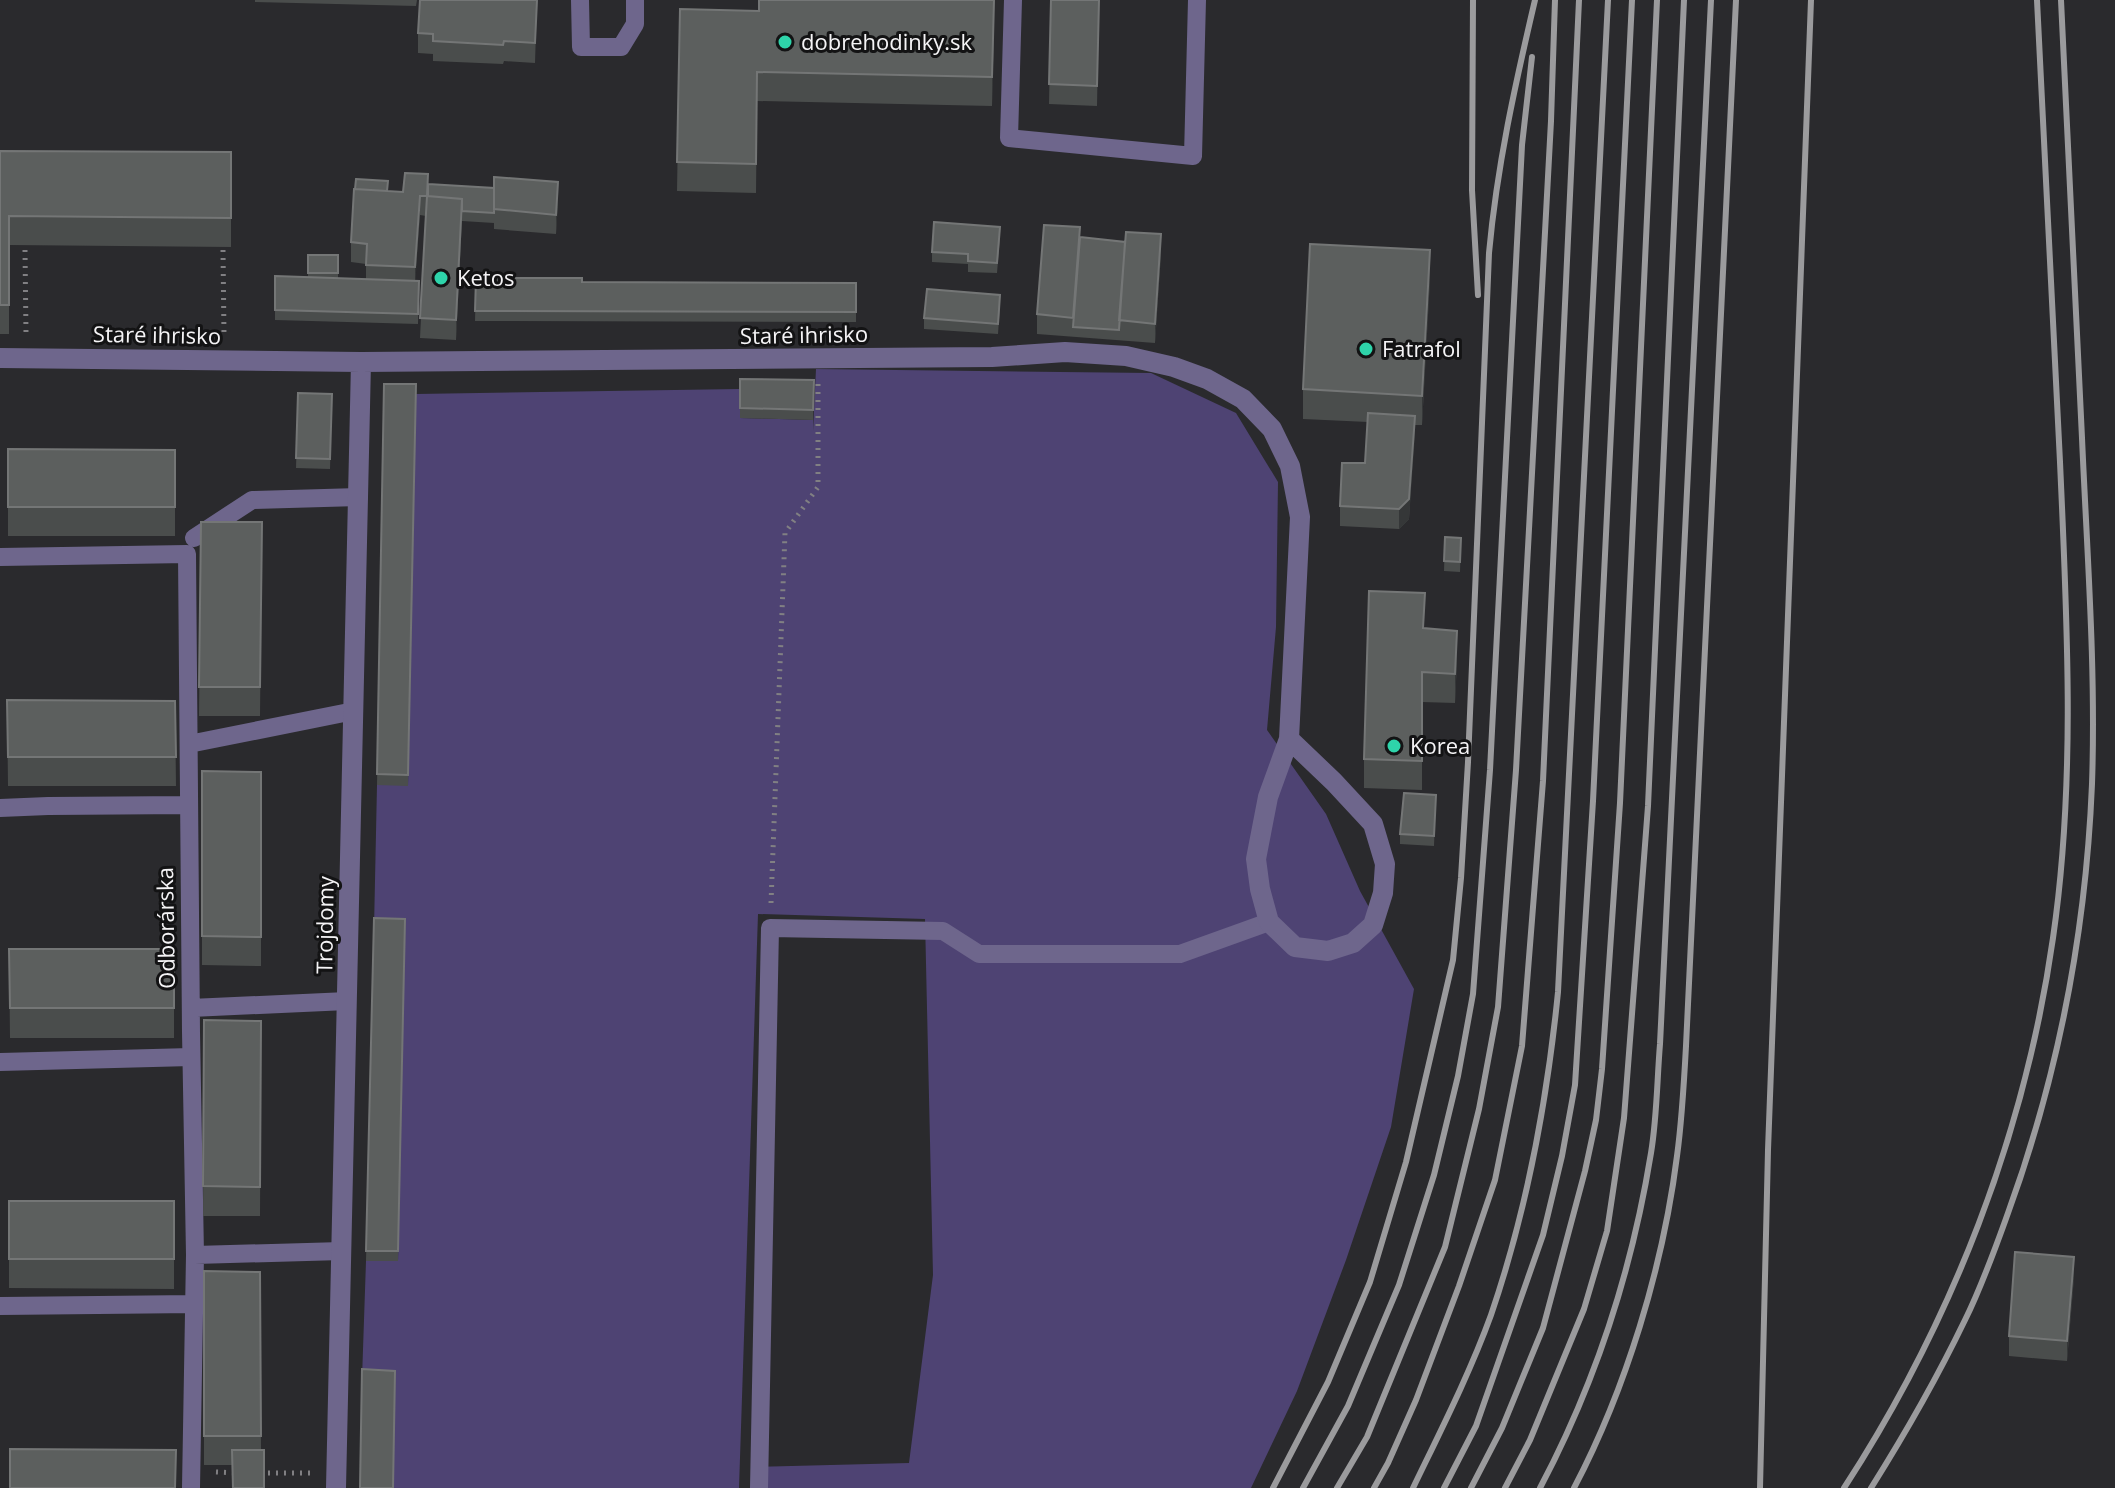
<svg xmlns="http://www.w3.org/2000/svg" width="2115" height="1488" font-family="'Open Sans',sans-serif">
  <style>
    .green { fill: #4e4373 }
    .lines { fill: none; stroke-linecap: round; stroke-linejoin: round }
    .path { stroke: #818083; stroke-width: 5; stroke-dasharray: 2 6; stroke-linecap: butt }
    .lane { stroke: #6e668c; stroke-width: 18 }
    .street { stroke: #6e668c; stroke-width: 20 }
    .rail { stroke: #9b9b9d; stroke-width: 6 }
    .wall { fill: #4a4d4c }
    .shaded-wall { fill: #353738 }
    .building { fill: #5c5f5e; stroke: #747676; stroke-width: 2 }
    .poi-dot { fill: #2ed4aa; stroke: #131314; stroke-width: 3 }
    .labels { text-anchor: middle; stroke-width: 6; stroke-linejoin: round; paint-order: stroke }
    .poi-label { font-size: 22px; fill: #f5f4f6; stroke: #131314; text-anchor: start }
    .street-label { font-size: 22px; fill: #f5f4f6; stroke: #131314 }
  </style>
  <rect width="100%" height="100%" fill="#2a2a2d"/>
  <path class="green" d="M816,369L1151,373L1236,413L1278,482L1276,627L1267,730L1326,814L1360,891L1414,989L1391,1127L1346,1260L1297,1391L1251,1488H754L755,1467L909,1463L933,1275L925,919L758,914L739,1488H393L362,1379L366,1261H398L405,929L374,928L377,785H408L416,394L740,389V418L813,420V431Z"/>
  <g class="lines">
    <path class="path" d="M25,250L26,333
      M223,250L224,335
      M771,903L785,533L818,487V383
      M216,1472L238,1473
      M260,1473H310"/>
    <path class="lane" d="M580,0L581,47H621L635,24V0
      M1013,0L1009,138L1193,156L1197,0
      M194,538L252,500L359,497
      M0,557L187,554L191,1032L195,1255L191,1488
      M189,744L354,711
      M0,808L48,806L189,805
      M191,1008L347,1001
      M0,1062L191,1057
      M195,1255L342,1251
      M0,1306L195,1304
      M759,1488L770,928L943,931L979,954H1180L1269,922"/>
    <path class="street" d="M0,358L361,362L992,357L1065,352L1126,356L1174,367L1207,379L1243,399L1272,429L1290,466L1300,517L1289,739L1268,797L1256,859L1260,889L1269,922L1295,947L1328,951L1353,943L1373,925L1383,893L1385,864L1373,824L1334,782L1289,739
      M336,1488L361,362"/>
    <path class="rail" d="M1473,0L1472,190L1478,295
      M1273,1488L1328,1382L1370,1282L1406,1162L1453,960L1461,878L1468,762L1489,253C1497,166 1515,85 1535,0
      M1303,1488L1348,1406L1399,1285L1434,1175L1458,1076L1473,994L1490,770L1522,145L1532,57
      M1337,1488L1367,1437L1445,1247L1479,1109L1498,1007L1516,770L1551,121L1555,0
      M1374,1488L1388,1463L1416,1400L1459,1286L1495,1180L1522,1046L1543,781L1579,0
      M1413,1488C1440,1432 1470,1373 1491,1315C1527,1210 1547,1102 1558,992L1608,0
      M1444,1488L1476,1426L1543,1235L1562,1156L1575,1085L1593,801L1632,0
      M1471,1488L1502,1428L1543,1328L1585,1171L1596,1120L1602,1069L1620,803L1657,0
      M1505,1488L1530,1440L1584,1309L1607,1231L1624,1118L1648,806L1684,0
      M1540,1488C1595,1384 1632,1270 1651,1153C1657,1117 1657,1080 1660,1044L1711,0
      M1574,1488C1626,1389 1663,1267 1677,1156C1682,1120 1684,1083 1686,1046L1736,0
      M1760,1488L1768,1150L1811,0
      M1844,1488C1952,1322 2025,1134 2053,938C2076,780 2067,620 2060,462C2052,308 2045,154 2037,0
      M1871,1488C1905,1434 1937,1378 1965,1320C1982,1286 1995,1249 2008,1213C2058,1076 2086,930 2092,784C2096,669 2087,553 2082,438C2075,292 2068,146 2061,0"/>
  </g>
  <path class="wall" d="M255,0H417L416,6L255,2Z
    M537,0L535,63L504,61L503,64L433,61V54L418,53V33Z
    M1051,0H1099L1097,106L1049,104Z
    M680,9L994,27L992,106L757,101L756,193L677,191Z
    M0,151L231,152V247L9,245V334H0Z
    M494,177L558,202L556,234L494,229Z
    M428,184L494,188V223L462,221V219L456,340L420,338L426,216L420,215L415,280L419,281L418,324L275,320V276L308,277V255H338V278L366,279V264L351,262V242L388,191L403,192Z
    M1000,237L997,273L968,272V264L932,262V252Z
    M1080,237L1125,242L1161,254L1155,343L1037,334V314Z
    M476,278L582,282L856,283V322L475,321Z
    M1430,279L1422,425H1415L1409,519L1399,529L1340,526V506L1365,463L1368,422L1303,419V389Z
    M1000,305L998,334L924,329V318Z
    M740,379L814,380L813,420L740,418Z
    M384,384H416L408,786L377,785Z
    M298,393L332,394L330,469L296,468Z
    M8,449L175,450V536H8Z
    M201,522H262L260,716H199Z
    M1445,537L1461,538L1460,572L1444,571Z
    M1424,629L1457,660L1455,703L1422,702V790L1364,788V759Z
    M7,700L175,701L176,786H8Z
    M202,771L261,772V966L202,965Z
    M1436,795L1434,846L1400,844V834Z
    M374,918L405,919L398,1261H366Z
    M9,949H174V1038H10Z
    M204,1020L261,1021L260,1216H203Z
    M9,1201H174V1289L9,1288Z
    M204,1271L260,1272L261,1450L232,1465H204Z
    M2074,1277L2067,1361L2009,1356V1336Z"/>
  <path class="shaded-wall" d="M994,0V27L992,106V77Z
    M558,182V202L556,234V215Z
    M420,196V215L415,287V267Z
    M462,199V219L456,340V320Z
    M1161,234V254L1155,343V324Z
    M1430,250V279L1422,425V396Z
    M1415,416V436L1409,519L1399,529V509Z
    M1457,631V660L1455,703V674Z
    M2074,1257V1277L2067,1361V1341Z"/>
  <path class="building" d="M420,0H537L535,43L504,41L503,45L433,41V34L418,33Z
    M759,0H994L992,77L757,72L756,164L677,162L680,9L759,11Z
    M1051,0H1099L1097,86L1049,84Z
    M0,151L231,152V218L9,216V305H0Z
    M405,173L428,174L427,196H420L415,267L366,265L367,244L351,242L354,189L403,192Z
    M494,177L558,182L556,215L494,209Z
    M356,179L388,181L387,191L355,189Z
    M428,184L494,188V213L462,211V199L428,196Z
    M427,196L462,199L456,320L420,318Z
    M934,222L1000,227L997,263L968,261V254L932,252Z
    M1044,225L1080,227L1073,318L1037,314Z
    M1126,232L1161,234L1155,324L1119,320Z
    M1080,237L1125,242L1119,330L1073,327Z
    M1310,244L1430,250L1422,396L1303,389Z
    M308,255H338V273H308Z
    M275,276L419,281L418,314L275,310Z
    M476,278H582V282L856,283V312L475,311Z
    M927,289L1000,295L998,324L924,318Z
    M740,379L814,380L813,410L740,408Z
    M384,384H416L408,775L377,774Z
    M298,393L332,394L330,459L296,458Z
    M1368,413L1415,416L1409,499L1399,509L1340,506L1342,463H1365Z
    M8,449L175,450V507H8Z
    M201,522H262L260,687H199Z
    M1445,537L1461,538L1460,562L1444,561Z
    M1369,591L1425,593L1423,628L1457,631L1455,674L1422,672V761L1364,759Z
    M7,700L175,701L176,757H8Z
    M202,771L261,772V937L202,936Z
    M1404,793L1436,795L1434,836L1400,834Z
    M374,918L405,919L398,1251H366Z
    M9,949H174V1008H10Z
    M204,1020L261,1021L260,1187L203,1186Z
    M9,1201H174V1259H9Z
    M2015,1252L2074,1257L2067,1341L2009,1336Z
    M204,1271L260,1272L261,1436H204Z
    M362,1369L395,1371L393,1488H360Z
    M10,1449L176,1450L175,1488H10Z
    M232,1450H264V1488H233Z"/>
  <g class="poi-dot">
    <circle cx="785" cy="42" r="8"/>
    <circle cx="441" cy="278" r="8"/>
    <circle cx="1366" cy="349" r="8"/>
    <circle cx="1394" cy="746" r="8"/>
  </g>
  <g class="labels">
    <g class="poi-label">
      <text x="801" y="50">dobrehodinky.sk</text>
      <text x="457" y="286">Ketos</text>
      <text x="1382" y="357">Fatrafol</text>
      <text x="1410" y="754">Korea</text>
    </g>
    <g class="street-label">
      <text transform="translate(157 335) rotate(1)" y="8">Staré ihrisko</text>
      <text transform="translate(804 335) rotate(-1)" y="8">Staré ihrisko</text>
      <text transform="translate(325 925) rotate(-89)" y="8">Trojdomy</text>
      <text transform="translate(166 928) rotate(-91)" y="8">Odborárska</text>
    </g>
  </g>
</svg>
